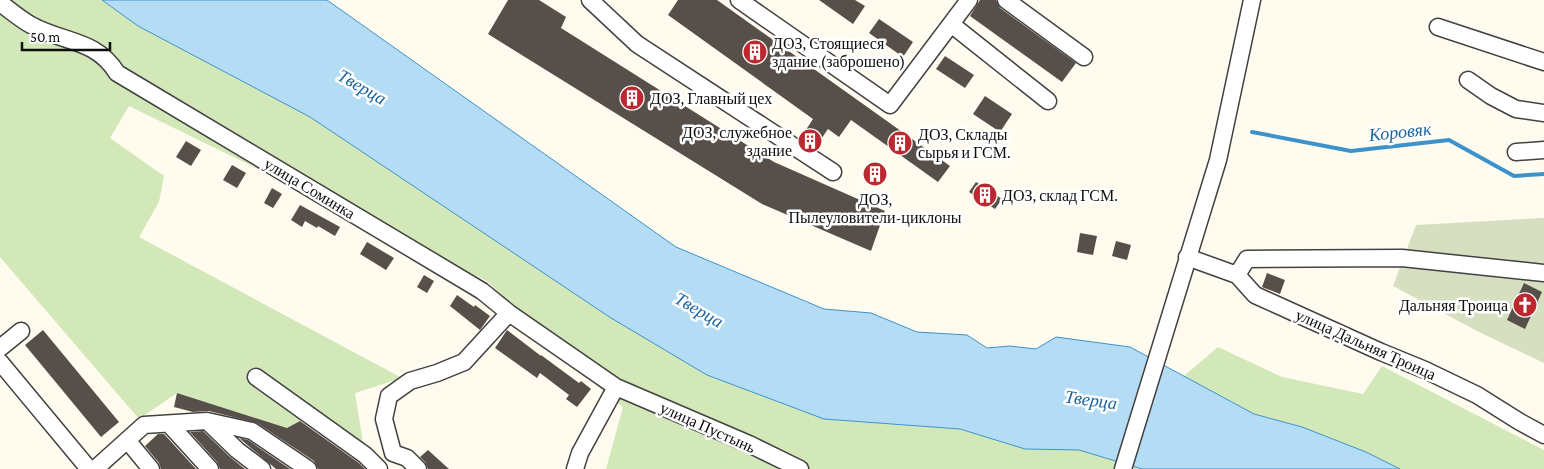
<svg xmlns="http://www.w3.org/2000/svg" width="1544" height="469" font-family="'Crimson Pro',serif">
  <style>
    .green { fill: #d2e8b9 }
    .cemetery { fill: #d6e0c0 }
    .water { fill: #b4ddf5; stroke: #3c93cb }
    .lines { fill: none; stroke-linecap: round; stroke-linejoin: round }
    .stream { stroke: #3c93cb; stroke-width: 4 }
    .building { fill: #564f4a }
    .minor-casing { stroke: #414141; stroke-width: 19 }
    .minor { stroke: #fff; stroke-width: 16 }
    .labels { text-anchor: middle; stroke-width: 5; stroke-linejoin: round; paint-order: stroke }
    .poi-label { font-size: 16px; fill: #0e0e0e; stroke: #fff; text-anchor: start }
    .street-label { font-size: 16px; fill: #0e0e0e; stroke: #fff }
    .water-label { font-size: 18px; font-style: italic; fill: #19649d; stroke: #fff }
  </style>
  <rect width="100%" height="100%" fill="#fffbee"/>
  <path class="green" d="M0,0H102L138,26L310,117L824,419L960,429L1025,449L1079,450L1142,469H606L623,407L608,396L487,281L129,106L110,138L164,176L159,202L139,237L402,378L355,393L365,455L310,416L287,428L177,393L139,419L0,257Z
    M1218,347L1282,377L1363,394L1382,366L1544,450V469H1400L1366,452L1302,427L1254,414L1184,376Z"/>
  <path class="cemetery" d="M1544,218V363L1479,332L1393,286L1416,225Z"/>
  <path class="water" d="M102,0H327L676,247L824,309L871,313L917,332L967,335L987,348L1010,346L1036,349L1056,337L1130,347L1254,414L1302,427L1366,452L1400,469H1142L1079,450L1025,449L960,429L824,419L707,375L611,318L310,117L138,26Z"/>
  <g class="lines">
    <path class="stream" d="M1252,132L1351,151L1449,140L1514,176L1544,174"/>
  </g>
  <path class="building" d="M508,0H539L566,17L561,28L774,162L885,211L871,251L762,204L488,34Z
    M678,0H717L950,166L938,182L851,120L839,137L828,129L815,148L800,139L813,119L668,15Z
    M819,0H855L865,6L853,24Z
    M980,0H996L1000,8L1076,63L1062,82L970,16Z
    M879,19L913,42L903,57L869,33Z
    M945,56L974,75L965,88L936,69Z
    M985,96L1012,114L1000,132L973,114Z
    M186,141L201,150L191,166L176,157Z
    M875,163L885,171L874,185L865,177Z
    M232,165L246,173L237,188L223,180Z
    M976,182L1002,199L995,209L969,192Z
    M272,188L282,194L273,208L264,203Z
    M300,205L340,227L335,236L318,226L317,228L305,221L302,227L291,220Z
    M1080,233L1097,236L1093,255L1077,252Z
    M1116,241L1131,245L1127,260L1112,256Z
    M367,242L394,258L386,270L360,254Z
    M1267,273L1285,280L1280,294L1262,287Z
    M424,275L434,281L427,293L417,287Z
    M1524,283L1542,292L1525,329L1507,320Z
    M457,295L474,307L475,305L490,316L480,330L450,306Z
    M43,330L119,422L101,437L25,345Z
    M507,330L541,356V355L579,383L581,381L591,389L577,407L566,399L569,395L540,373L537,378L495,348Z
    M177,393L287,428L300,421L359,463L365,469H318L314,461L257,423L209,411L193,412L174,407Z
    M203,431L230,457L245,469H220L217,462L190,432Z
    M158,434H164L196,469H161L159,463L145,446Z
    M239,438L248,440L290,469H276Z
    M428,450L449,469H428L425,462L420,457Z"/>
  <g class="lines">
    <defs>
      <path id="minor" d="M590,0L637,44L833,172
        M739,0L890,105L969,0
        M1006,0L1084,57
        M0,3C10,10 20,19 31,25C64,43 96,39 117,73L482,291L509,313L616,387L749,444L800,469
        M951,24L1048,101
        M1438,27L1544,62
        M1468,80L1491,96L1516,109L1544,113
        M1516,152L1544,150
        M1187,257L1237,275L1255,295L1381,352L1425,370L1477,395L1520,422L1544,435
        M1237,275L1247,259L1402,258L1544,273
        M0,348L21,331
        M0,362L89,469
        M256,377L365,455L379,469
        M207,421L237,450L262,469
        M170,425L210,469
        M127,440L151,469
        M95,469L144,425L207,421L252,431L308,469
        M418,469L407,458L393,453L384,419L389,396L410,381L437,373L464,362L509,313
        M575,469L580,453L616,387
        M1123,469L1218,160L1252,0"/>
    </defs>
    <use href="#minor" class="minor-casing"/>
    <use href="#minor" class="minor"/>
  </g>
  <defs>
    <symbol id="building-disc" viewBox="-11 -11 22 22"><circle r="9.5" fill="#bb282f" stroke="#fff"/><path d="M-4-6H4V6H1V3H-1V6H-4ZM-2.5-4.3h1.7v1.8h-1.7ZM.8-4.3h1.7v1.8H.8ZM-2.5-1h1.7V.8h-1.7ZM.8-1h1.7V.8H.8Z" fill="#fff"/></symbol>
    <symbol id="church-disc" viewBox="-11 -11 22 22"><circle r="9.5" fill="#bb282f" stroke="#fff"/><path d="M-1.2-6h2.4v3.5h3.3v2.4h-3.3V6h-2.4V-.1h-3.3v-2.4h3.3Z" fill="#fff"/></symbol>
  </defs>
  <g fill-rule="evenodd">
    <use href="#building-disc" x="741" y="38" width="28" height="28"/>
    <use href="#building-disc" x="618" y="84" width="28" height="28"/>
    <use href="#building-disc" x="796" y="127" width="28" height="28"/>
    <use href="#building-disc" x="886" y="129" width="28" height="28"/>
    <use href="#building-disc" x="861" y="160" width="28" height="28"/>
    <use href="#building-disc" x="971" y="181" width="28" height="28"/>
    <use href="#church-disc" x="1511" y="291" width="28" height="28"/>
  </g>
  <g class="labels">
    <g class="poi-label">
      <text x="772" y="49">ДОЗ, Стоящиеся<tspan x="772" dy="18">здание (заброшено)</tspan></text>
      <text x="650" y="104">ДОЗ, Главный цех</text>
      <text x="792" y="138" text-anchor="end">ДОЗ, служебное<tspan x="792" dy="18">здание</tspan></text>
      <text x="918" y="140">ДОЗ, Склады<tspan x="918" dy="18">сырья и ГСМ.</tspan></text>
      <text x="1002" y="201">ДОЗ, склад ГСМ.</text>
      <text x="875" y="205" text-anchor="middle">ДОЗ,<tspan x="875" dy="18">Пылеуловители-циклоны</tspan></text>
      <text x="1508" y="311" text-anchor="end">Дальняя Троица</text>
    </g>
    <g class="street-label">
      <text transform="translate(310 188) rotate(31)" y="6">улица Соминка</text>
      <text transform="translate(1366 344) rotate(24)" y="6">улица Дальняя Троица</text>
      <text transform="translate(708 427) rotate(24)" y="6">улица Пустынь</text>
    </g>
    <g class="water-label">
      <text transform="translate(362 87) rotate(30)" y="6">Тверца</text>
      <text transform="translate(1400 132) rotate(-6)" y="6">Коровяк</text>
      <text transform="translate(699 310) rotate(30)" y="6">Тверца</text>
      <text transform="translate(1091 400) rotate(8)" y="6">Тверца</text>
    </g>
  </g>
  <path d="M22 42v8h88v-8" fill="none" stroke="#0e0e0e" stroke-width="2.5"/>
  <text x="30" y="42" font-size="15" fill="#0e0e0e" stroke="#ffffff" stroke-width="4" paint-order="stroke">50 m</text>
</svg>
